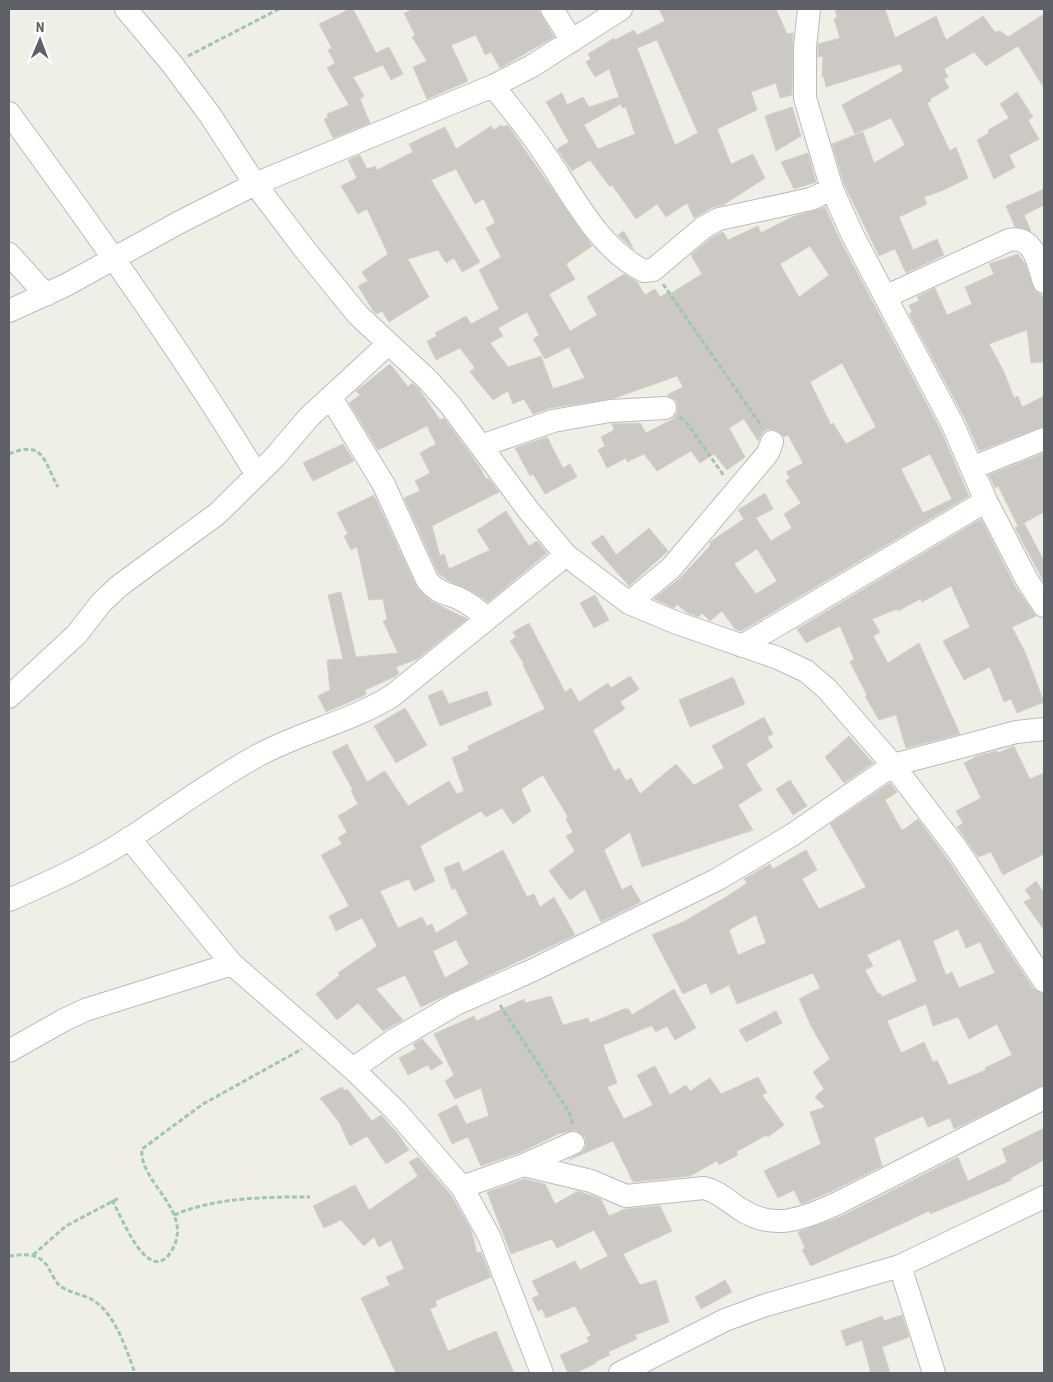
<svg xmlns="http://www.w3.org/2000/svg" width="1053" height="1382" font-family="'Roboto Condensed',sans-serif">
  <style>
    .building { fill: #ccc9c4; stroke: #d5d1c5; fill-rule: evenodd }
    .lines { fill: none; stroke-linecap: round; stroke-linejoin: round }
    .minor-casing { stroke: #b9bbc0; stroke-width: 24 }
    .path { stroke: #9dc8ac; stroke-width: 3; stroke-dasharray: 5 2.5; stroke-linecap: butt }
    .minor { stroke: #fff; stroke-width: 22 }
  </style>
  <rect width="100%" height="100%" fill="#f0efe7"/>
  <path class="building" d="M350,9H353L376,53L389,47L403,74L391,80L383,65L353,77L364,96L360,99L370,123L333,138L324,119L328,117L327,114L349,105L327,68L335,63L328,50L332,48L319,24Z
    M414,9H538L554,37L500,68L491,52L485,55L476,35L451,45L468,81L427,99L413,67L427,61L412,37L415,35L404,13Z
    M659,9H776L787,34L793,33L792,95L780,98L776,83L751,92L757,110L717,129L731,164L753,154L765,178L723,205L713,207L694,218L687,203L666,217L657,204L636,219L612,185L610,187L590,160L572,171L557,149L569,142L546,102L562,93L567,105L583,97L589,107L619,97L609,69L595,77L586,62L591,59L588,54L614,38L615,40L634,30L637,35L665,21ZM657,40L698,133L675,145L637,48ZM621,104L622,108L626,107L635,134L598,149L584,125Z
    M835,9H885L895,38L936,16L946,40L983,16L995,32L1000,31L1008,37L1044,14V88L1018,46L986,66L974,52L944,69L948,77L944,79L949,88L930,99L931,101L927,103L950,151L956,147L968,178L944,190L924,197L927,204L899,217L913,250L937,239L944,255L906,273L895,249L879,256L844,184L832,144L863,132L874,163L905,145L891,118L855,134L842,105L903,71L900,64L826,87L824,77H822L823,56L818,57V44L840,38L834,19L837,18Z
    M1017,92L1033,117L1028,120L1039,139L1009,155L1015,167L994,179L977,140L989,133L988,130L1009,118L1000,104Z
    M792,107L801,136L776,151L765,116Z
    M501,125L503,127L507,125L509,127L592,246L566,264L575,279L549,294L570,331L597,315L587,297L624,274L637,282L645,295L655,289L660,297L667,293L668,295L702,274L691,255L711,238L723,232L728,240L758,226L761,233L792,217L825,207L840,240L941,431L969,496L741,631L735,629L722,611L710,621L702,613L699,617L686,612L677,604L674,608L654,599L681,577L710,546V542L744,519L738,510L765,493L773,509L756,518L771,541L792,528L784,514L801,503L786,481L790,478L786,472L803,463L788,435L784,437L777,430L769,429L763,432L758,441L744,419L729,428L745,457L727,470L714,454L700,463L691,451L657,471L644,454L627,462L626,458L607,468L598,450L605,446L601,437L614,430L612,424L640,423L646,433L673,419L677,413L678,407L676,400L667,395L683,387L677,376L615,398L551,408L533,414L524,399L513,404L508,391L493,400L470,372L475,368L460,348L436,360L427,341L437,336L435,333L466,316L471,324L499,309L479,270L501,257L486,228L495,223L484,199L475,204L456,169L431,180L480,262L462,272L454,258L446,263L438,250L408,259L429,297L389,322L382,311L377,314L374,312L358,286L368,281L362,272L388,254L367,209L358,214L341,186L357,178L348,160L360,155L367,169L375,166L377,170L413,152L409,144L445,127L456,149L491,126L494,130ZM810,246L829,275L799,297L780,264ZM527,312L539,335L533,339L545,359L569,347L585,378L553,389L541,356L508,367L490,343L503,336L498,328ZM842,363L876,427L846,444L833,423L831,425L810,382ZM930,454L952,499L923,513L901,469ZM757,549L777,581L756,594L734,564Z
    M808,153L816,182L794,189L781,162Z
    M1044,189V205L1024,215L1031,231L1015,227L1006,206Z
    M624,231L634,250L618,235Z
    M1018,254L1025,264L1035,291L1044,297V362L1031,363L1027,330L989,344L1004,372L1014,398L1018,396L1022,407L1044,396V426L979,451L965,419L909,314L912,312L909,305L919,301L917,297L935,288L947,315L972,304L965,287L994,274L989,264Z
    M390,364L408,387L412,383L419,389L440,420L444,418L479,466L486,479L488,478L499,492L432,526L440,556L444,554L449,569L490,550L477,530L506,511L529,546L537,541L547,553L488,602L472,591L447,580L438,573L404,498L420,491L415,481L430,473L420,453L436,444L427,426L378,450L349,403L360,395L356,391Z
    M547,437L563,468L570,464L577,477L545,494L533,474L530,476L515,448Z
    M343,444L354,461L313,481L303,463Z
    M1044,453V512L1020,525L1024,523L1044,561V582L1015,528L1018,526L998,486L995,488L989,475Z
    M374,495L417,588L431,601L467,619L417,659L396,667L399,673L396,676L365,690L366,694L363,696L326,712L318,696L330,690L327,660L343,659L328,595L341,592L356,657L398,653L383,621L387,619L383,599L369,600L357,547L351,550L344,536L348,534L337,513Z
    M981,519L1015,586L1036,616L1012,627L1025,652L1044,702L1017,713L1011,699L1004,702L990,667L964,680L943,641L970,627L951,586L922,602L920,599L898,611L897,609L872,619L880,632L873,636L888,663L919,643L960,734L906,748L896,715L879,720L865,696L867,695L850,662L854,659L840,626L806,643L797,629Z
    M649,528L668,551L629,586L591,543L603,535L616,555Z
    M595,595L609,620L594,628L580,603Z
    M529,623L565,692L571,688L579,702L608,683L611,688L630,676L639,689L620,702L625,709L593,730L614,771L619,768L626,781L631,778L640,794L676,764L694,785L724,768L712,746L764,717L773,734L767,737L773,747L746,764L762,790L738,805L753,830L642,867L630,832L604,850L622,890L631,885L641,902L601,922L585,889L570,900L549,871L575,851L566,836L573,832L566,819L568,817L543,775L521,789L531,811L513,824L502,808L486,817L481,811L420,846L435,881L414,891L409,879L380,891L398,928L422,917L427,926L432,924L436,933L468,914L455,888L452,890L444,868L459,862L463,872L503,850L527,897L534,894L540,907L554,897L575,935L421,1007L405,975L376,989L403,1020L383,1031L358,1003L337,1020L316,994L340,975L338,973L377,946L362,918L336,931L329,916L349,906L321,855L342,844L338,838L347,832L338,816L358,804L351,791L353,790L332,752L347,744L367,782L385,771L408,806L449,781L457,794L464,791L452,758L469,750L468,746L545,709L523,665L524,664L510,641L516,637L513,632ZM456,940L469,964L445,978L433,951Z
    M733,677L745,704L690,727L679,700Z
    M442,690L449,704L487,691L492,705L440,726L428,696Z
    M405,708L427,745L396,763L374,726Z
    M849,736L873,763L844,783L825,757Z
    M1014,746L1030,779L1044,773V854L1003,875L991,852L978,857L957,827L963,823L956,811L981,798L964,763L977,756L997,751L998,753Z
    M790,780L807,806L793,815L776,789Z
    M890,783L897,792L885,800L901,829L903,830L918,819L946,857L1033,988L1044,994V1085L954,1129L950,1118L928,1127L923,1116L874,1138L882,1166L828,1193L801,1204L794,1190L778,1198L764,1171L821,1144L810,1112L825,1107L815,1097L824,1089L813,1072L830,1059L811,1026L799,999L820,988L813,973L737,1004L729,985L711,994L706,983L683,994L652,935L683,922L726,897L747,883L744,879L770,864L773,869L806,850L817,870L802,879L819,909L866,887L830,824ZM756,915L766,943L738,955L729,930ZM958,929L966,948L980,942L995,973L959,988L952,972L946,975L933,941ZM900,939L917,981L882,997L880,993L878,994L865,970L873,966L867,955ZM926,1004L933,1026L958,1017L969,1039L997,1024L1012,1055L985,1068L986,1070L949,1085L937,1060L933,1062L924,1042L901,1053L887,1021Z
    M1036,881L1042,890L1044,889V930L1024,902L1031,898L1025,890Z
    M674,989L696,1028L675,1040L667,1026L656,1032L652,1026L648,1027L603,1045L617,1083L607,1087L624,1119L653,1105L637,1075L655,1066L670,1095L686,1085L690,1091L710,1078L721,1094L758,1077L767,1093L762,1095L784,1125L768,1137L766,1135L736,1152L738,1155L719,1165L717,1161L690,1176L633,1182L613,1141L569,1160L583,1151L586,1145L585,1137L575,1130L558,1134L519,1153L481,1166L468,1137L452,1144L438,1114L457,1105L466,1124L489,1116L481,1088L455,1099L445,1081L454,1075L434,1034L474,1016L476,1021L524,999L525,1003L551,996L563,1025L588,1018L590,1023L624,1009H629L632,1015Z
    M776,1011L782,1023L746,1042L739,1030Z
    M422,1039L443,1063L431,1070L428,1065L408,1075L399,1058L416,1049L413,1044Z
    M342,1087L345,1091L347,1089L372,1121L381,1115L398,1134L409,1150L386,1164L367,1136L350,1146L339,1122L320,1098Z
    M1044,1128V1160L1011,1178L1012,1180L930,1214L929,1211L811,1266L802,1250L805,1248L798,1232L840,1217L958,1157L968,1181L1007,1162L1002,1149Z
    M418,1157L451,1195L471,1230L477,1253L481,1252L491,1277L435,1301L437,1306L430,1309L448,1351L496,1331L514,1373H396L361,1298L390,1285L386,1277L404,1269L391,1240L379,1247L374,1237L364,1246L341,1220L324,1228L313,1206L355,1185L369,1210L418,1176L409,1162Z
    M525,1179L545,1184L555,1204L578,1191L601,1199L609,1216L625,1209L660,1206L672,1231L623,1254L640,1285L656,1280L669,1322L635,1335L637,1339L608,1352L610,1355L595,1362L596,1363L576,1373H568L560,1355L589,1342L587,1337L591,1336L575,1306L546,1318L542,1309L538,1311L532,1298L539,1295L532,1281L575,1261L580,1270L608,1256L594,1230L557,1248L552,1239L511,1254L487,1192Z
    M725,1280L732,1292L701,1309L695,1297Z
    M902,1315L909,1337L882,1347L890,1373H871L862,1340L846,1346L841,1331L882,1316L884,1321Z"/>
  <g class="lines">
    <defs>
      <path id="minor" d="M126,9L172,64L210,115L255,184L306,251L358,315L428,380L451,406L529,511L566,555L629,603L677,623L778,658L806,671L827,689L893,765L957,849L1044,981
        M552,9L572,41
        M809,9L805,47V98L832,189L852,234L953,425L986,501L1027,580L1044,606
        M493,86C510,107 527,128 542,150C571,191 597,248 644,271L653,270L704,227L719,219L811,199L832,189
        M9,113C96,232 180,350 257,475
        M9,254L46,295
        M887,296L1009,240C1034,235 1038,263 1044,282
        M9,311L66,285L178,223L255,184L493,86L532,66L621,9
        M331,398L384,485L427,580C436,592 445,593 458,598C469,603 478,610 487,619
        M481,446L553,421L610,411L665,408
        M972,468L1044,439
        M629,603L671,568L768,453L772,442
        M742,646L986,501
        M9,697L77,634L101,603L119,586L217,514L274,458L309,417L388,344
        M129,838L232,964L353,1069L396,1111L462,1187L489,1236L542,1373
        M9,900C50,882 92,863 130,838C173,810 213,780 257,756C300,732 348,723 392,696L566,555
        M9,1051L62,1021L85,1010L232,964
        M353,1069L391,1042L456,1004L531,971L718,879L792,835L893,765L1016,732L1044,729
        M524,1165L591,1181L626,1196L704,1188C718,1191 728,1201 740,1209C774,1231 801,1219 834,1205L1044,1098
        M462,1187L524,1165L573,1143
        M900,1266L934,1373
        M620,1373L725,1320L763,1306L900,1266L1044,1197"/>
    </defs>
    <use href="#minor" class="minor-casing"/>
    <path class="path" d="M188,56L279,9
      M663,284L762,427
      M680,417L687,423L724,476
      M9,454C44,439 44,462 58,487
      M500,1005L569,1112L573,1126
      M112,1200C121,1215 149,1290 172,1250C195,1211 138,1182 142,1149L203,1104L302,1049
      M174,1215C216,1197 265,1197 310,1197
      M33,1255L66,1226L119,1198
      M9,1256C25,1254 40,1252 49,1269C52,1274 55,1281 59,1285C67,1292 81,1294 91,1299C115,1312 126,1349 135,1373"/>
    <use href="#minor" class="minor"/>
  </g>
  <rect width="1053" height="1382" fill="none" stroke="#5e6167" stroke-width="20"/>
  <g transform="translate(40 40) rotate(1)" stroke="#ffffff" stroke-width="4" paint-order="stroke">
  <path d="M0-4L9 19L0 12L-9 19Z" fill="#5e6167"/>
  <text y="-8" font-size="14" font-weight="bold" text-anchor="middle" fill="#5e6167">N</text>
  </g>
</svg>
